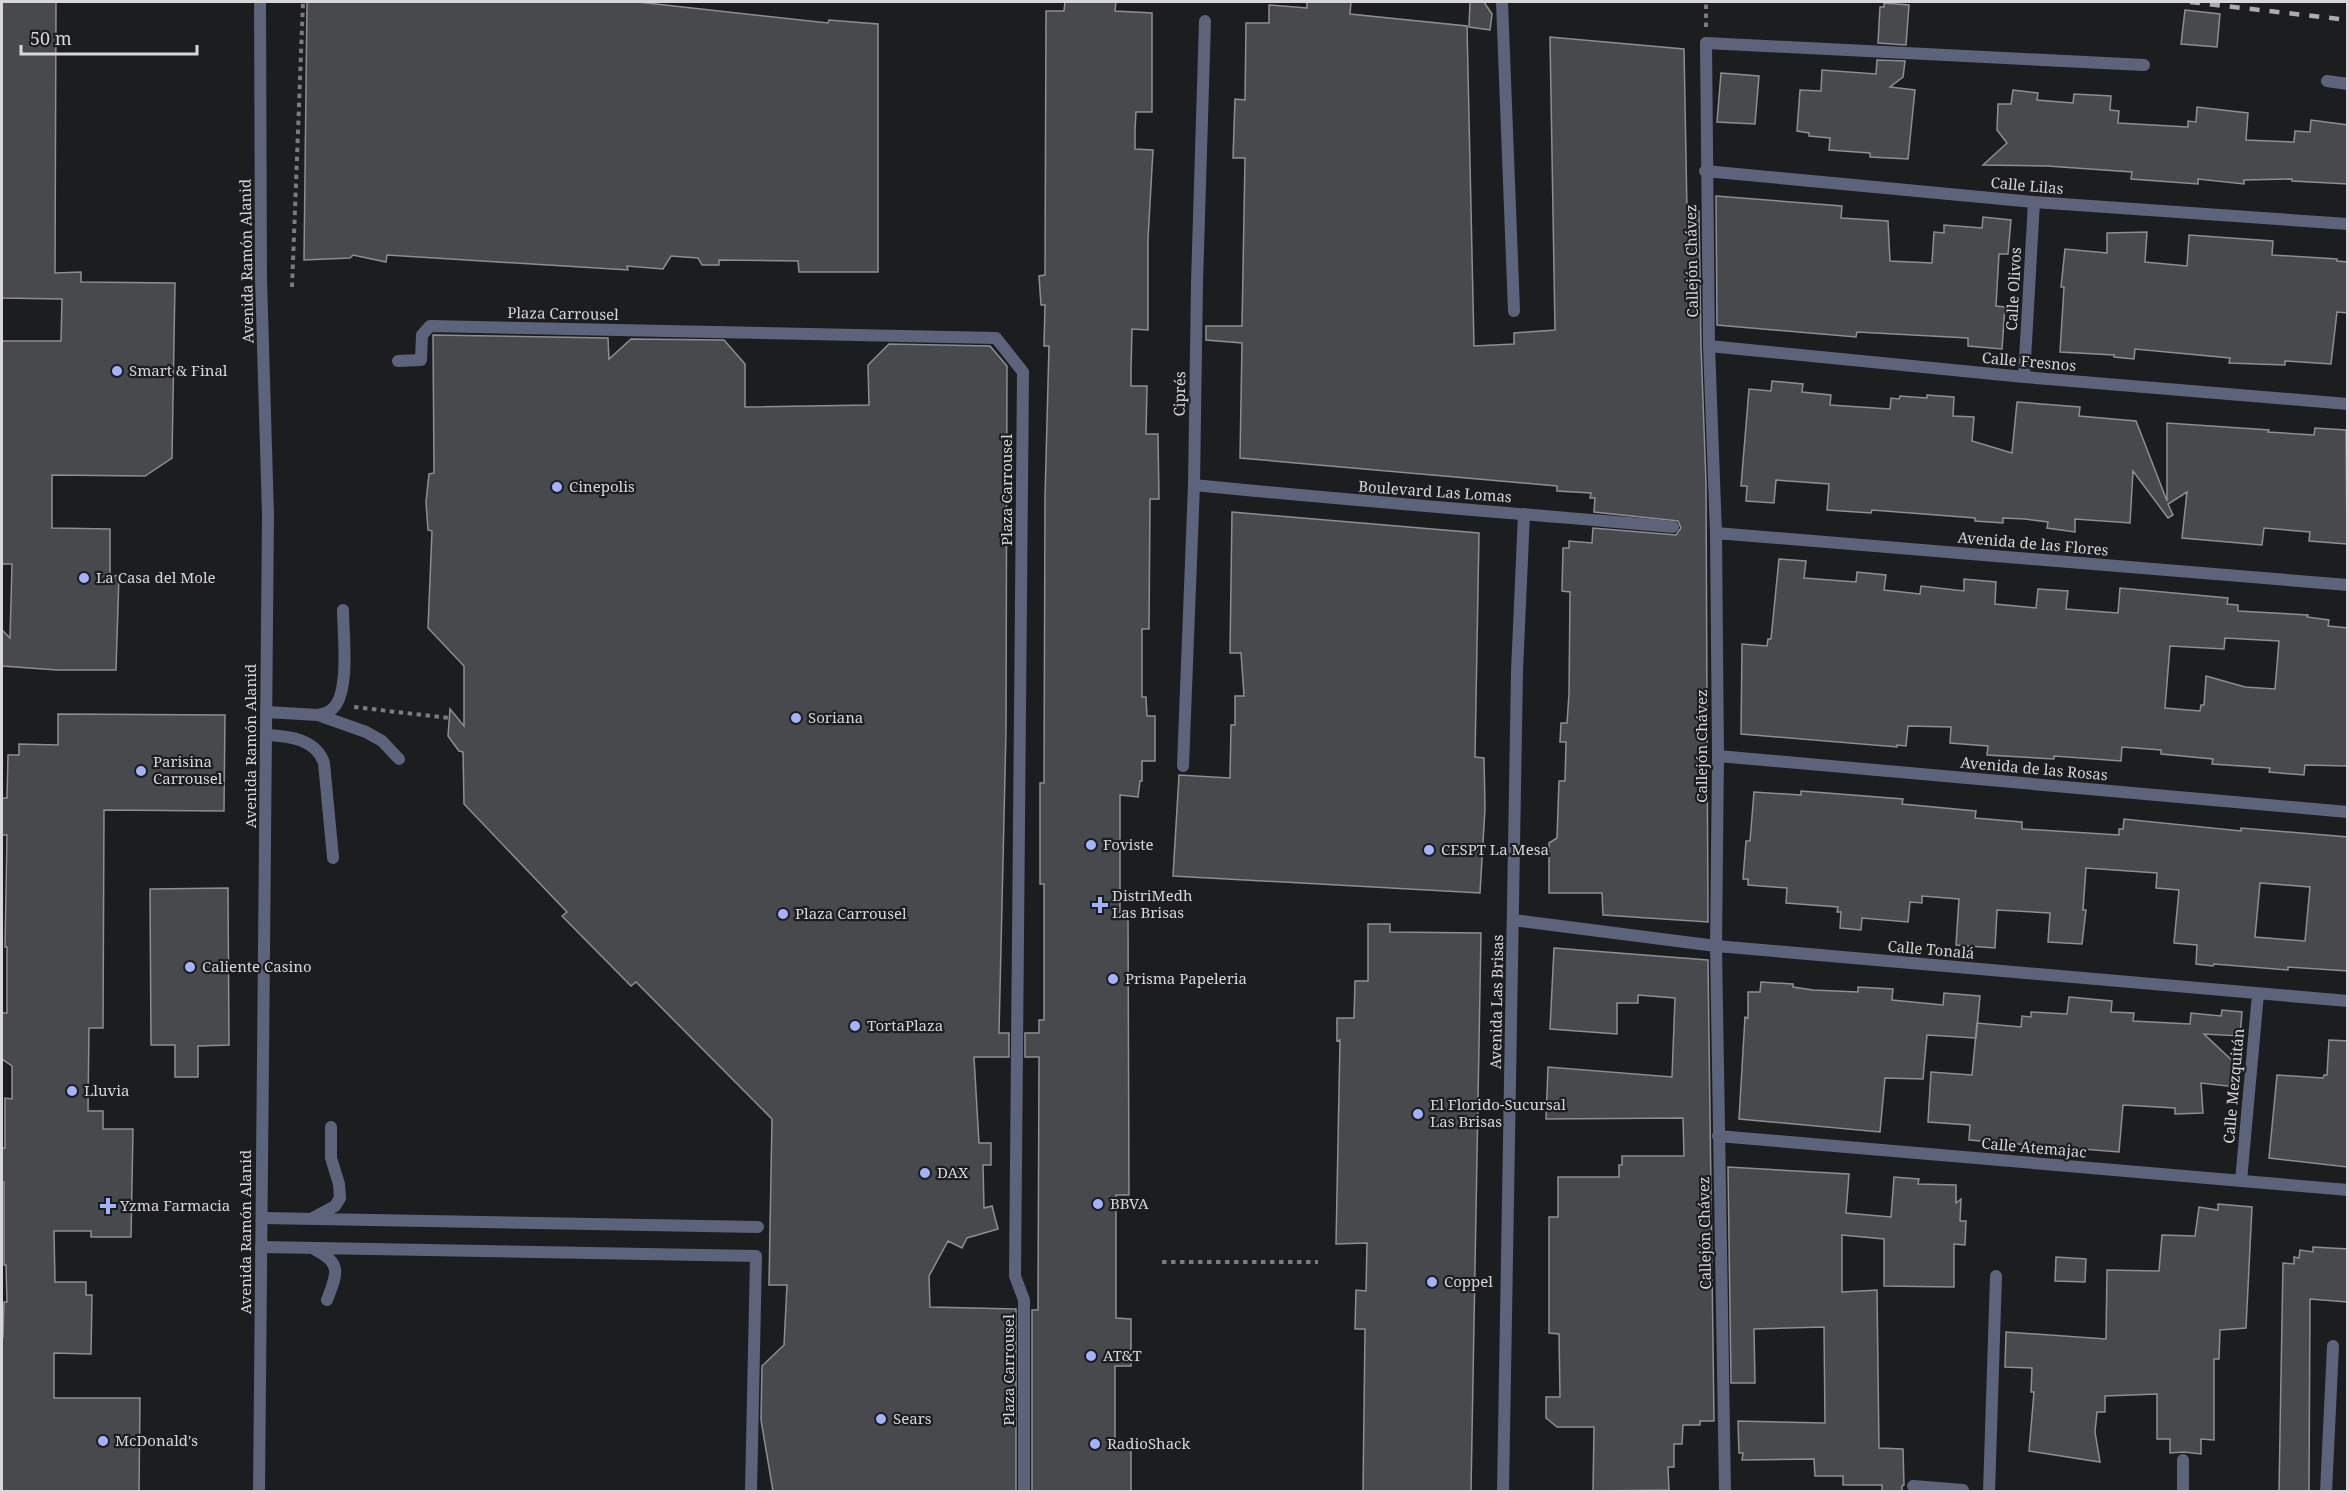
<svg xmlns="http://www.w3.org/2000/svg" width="2349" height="1493" font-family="'Noto Serif',serif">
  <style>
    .building { fill: #48494c; stroke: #8e8e91; stroke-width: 1.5; fill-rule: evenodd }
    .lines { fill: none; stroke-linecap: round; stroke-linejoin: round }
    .path { stroke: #7c7c7e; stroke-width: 4; stroke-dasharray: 4.5 4.5; stroke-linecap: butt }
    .service { stroke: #5d637a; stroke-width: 12 }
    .minor { stroke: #5d637a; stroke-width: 12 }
    .tertiary { stroke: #5d637a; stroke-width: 12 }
    .rail { stroke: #acacae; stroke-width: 4.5; stroke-dasharray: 10 10; stroke-linecap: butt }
    .poi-dot { fill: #a2b2fd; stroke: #1c1d1f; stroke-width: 2 }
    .labels { text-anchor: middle; stroke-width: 4.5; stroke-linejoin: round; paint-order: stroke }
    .street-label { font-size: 15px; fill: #d7d7d9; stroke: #1c1d1f }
    .poi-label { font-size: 15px; fill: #d7d7d9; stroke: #1c1d1f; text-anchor: start }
  </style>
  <rect width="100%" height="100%" fill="#1c1d1f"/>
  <path class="building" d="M2,2H56L55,273L81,272V282L175,283L172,458L145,476L52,475V528L110,529V577L119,575L116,670H57L2,666V630L10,638L12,564H2V341H61L62,299L2,298Z
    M307,2H638L828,23L829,20L878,24V272H799L798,261L719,260V265H702L698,258L671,256L663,269L627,266L628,270L387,255L386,262L353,255L350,258L304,260Z
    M1065,2H1116L1115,11L1152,13V112H1136L1135,130V149L1153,150L1148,239V330L1132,329L1131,369V386H1147L1146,434H1158L1159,499H1150L1149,629H1142V697H1146L1147,716H1155V761H1142V781H1140L1138,797L1120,795V913H1128L1129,1195H1116V1318L1131,1319V1366H1115V1446L1131,1445V1491H1032V1310H1038L1039,1057H1025V1033H1039V1020H1044V884H1040V783H1044L1045,497L1049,346H1044L1045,305H1041L1039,276L1045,275L1046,11H1064Z
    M1307,2H1351L1350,14L1467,26L1474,346L1514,344V333L1555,330L1550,37L1684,49L1687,211H1699L1701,346L1706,483L1708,922L1603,915L1602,893H1549V843L1557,838L1559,781H1565L1566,742H1560L1561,723H1567L1569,694L1570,592L1562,591L1563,548H1569V541L1592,543L1593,528L1676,535L1681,528L1678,521L1594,512L1595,498H1590L1591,493L1557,491V486L1240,458L1242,343L1206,340V326H1242L1245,158H1233L1235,99L1245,100L1246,23H1269V5L1307,8Z
    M1470,2H1484L1492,14L1490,30L1469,27Z
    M1884,3L1909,5L1906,45L1878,43L1880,7H1884Z
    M2185,10L2220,14L2217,47L2181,44Z
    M1877,60L1905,61L1903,77L1890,87L1915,90L1908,159L1870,157V153L1829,150L1830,138L1809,136V133L1797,131L1800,90L1821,91L1822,70L1876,74Z
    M1721,73L1759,76L1755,124L1717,122Z
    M2013,90L2038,93L2037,100L2073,103L2074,94L2111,96L2110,110L2119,111L2118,123L2188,127V121L2196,122L2197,107L2248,113L2246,140L2294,142L2295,131L2310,132L2311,120L2348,125V184L2292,181V179L2244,180V184L2198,179V184L2131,179L2132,172L2047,166L1983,165L2007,143L1997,130L1998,104H2011Z
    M1716,196L1842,206L1841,218L1888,221L1890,261L1932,263L1934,232L1944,233V225L1982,228L1983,217L2011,220L2008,254H1999L1996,306L2005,307L2002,349L1968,346V338L1857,332L1856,337L1717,325Z
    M2147,232L2145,262L2187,266L2189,235L2273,241L2272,255L2337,259V261L2348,262V313L2337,312L2331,364L2285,361V365L2229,363L2230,358L2135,349L2134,359L2114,357V355L2060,352L2064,287H2061L2065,249L2107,253V233Z
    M433,335L608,338L609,359L631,339L724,340L745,364V407L869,405L868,365L889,344L990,346L1007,366L1006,731L999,1033H1009V1057H974L979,1143H991V1165H983L984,1208L992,1206L998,1229L967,1238L962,1248L948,1241L929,1276L930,1307L1016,1309V1491H773L761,1420L762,1366L784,1345L787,1285H769L772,1119L636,982L631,986L562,916L567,912L464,804L463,752L459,751L448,736L450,709L464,726V666L428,628L432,531L428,530L426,502L429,474L434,473Z
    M1772,381L1803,384L1802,392L1831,395L1830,405L1890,409L1891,398L1899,399L1900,396L1927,398V395L1954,397L1953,416L1974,417L1972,441L2012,453L2017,402L2080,407L2079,416L2136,421L2167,501V423L2269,430L2268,432L2314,435L2315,428L2346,430L2347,544L2309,541L2310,532L2264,528L2262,545L2182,538L2187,492L2168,504L2173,515L2168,518L2133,471L2130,523L2075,519V532L2047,528L2048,522L2025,519L2003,518V523L1975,521V518L1872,510L1871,513L1827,510L1829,484L1776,480L1774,503L1746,501L1747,486H1741L1749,389L1771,391Z
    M1232,512L1479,533L1475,757L1484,758L1485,808L1480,893L1173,876L1179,775L1230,778L1231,725H1235V696H1244L1241,653H1230Z
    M1779,559L1806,561L1804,578L1856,582L1857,572L1886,575L1884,590L1920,594L1921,586L1964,591V579L1996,582L1995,604L2036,608L2038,589L2068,591L2066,609L2118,613L2120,588L2228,598L2227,604L2238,605V611L2308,615L2307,617L2329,620L2328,626L2348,628V766L2305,765L2304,775L2269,772L2270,768L2212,764L2213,759L2161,754V750L2122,747L2121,761L2054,756V759L1987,755L1988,746L1950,743L1951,727L1908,726L1906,746L1897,745V747L1741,734L1742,644L1767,646L1768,639H1771ZM2225,638L2279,641L2275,689L2245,687L2206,676L2204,705H2201L2200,711L2165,708L2170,646L2224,649Z
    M58,714L225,715L224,811L104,810L103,1028H89L88,1111H103V1129H133L131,1237H91V1231H54L55,1282H86V1295H92L91,1354L54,1353V1398H140L139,1491H2V1337H3L4,1302H7L6,1265H4V1182H2V1148H5V1098L12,1099V1066L2,1059V1013H7V947H5L7,835H2V798H7L8,755H19V744L58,745Z
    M1801,791L1903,799L1902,804L1976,811L1975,818L2022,822V829L2119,835V829H2123L2124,819L2241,831V828L2348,837V971L2288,967V970L2214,964L2213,966L2196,964L2197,945L2174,943L2179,890L2156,888L2157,873L2086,868L2083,910H2086L2082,944L2048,942L2050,913L1997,910L1995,948L1956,945L1959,899L1922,896V903L1910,902L1908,922L1862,918L1861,930L1840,928L1841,912H1837L1838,907L1786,903L1787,888L1748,885V879H1743L1746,841H1750L1754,792L1801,795ZM2260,883L2310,887L2305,941L2255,937Z
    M228,888L229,1045L198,1046V1077H175V1045H151L150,889Z
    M1368,924H1390V932L1481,933L1471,1491H1363L1365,1329H1355L1356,1290L1366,1291L1367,1243L1336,1244L1340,1040L1337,1041V1018H1354L1355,981H1368Z
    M1554,948L1708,960L1714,1421H1700V1425H1683L1682,1444H1674V1467H1668L1669,1490L1593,1491L1594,1427H1557L1546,1418V1397H1560L1559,1334L1549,1333V1217H1558V1177H1619V1165H1622V1156H1684L1683,1118L1546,1119L1548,1067L1672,1077L1675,998L1638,995V1003H1617V1034L1550,1029Z
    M1761,982L1793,984V987L1813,990L1858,992V987L1893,989L1892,1000L1943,1005L1944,993L1980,996L1976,1038L1927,1035L1923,1079L1885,1078L1880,1132L1739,1119L1745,1017L1748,1018V992H1760Z
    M2069,997L2112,1001L2111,1012L2134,1013L2133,1021L2190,1024L2191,1013L2221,1016L2222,1010L2242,1012L2240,1036L2204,1034L2238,1066L2236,1087L2201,1083L2203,1113L2175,1114V1108L2123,1105L2119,1152L1969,1140L1970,1125L1928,1122L1931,1072L1972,1075L1977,1023L2021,1027L2022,1016L2031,1017V1012L2067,1014Z
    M2329,1040L2348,1041L2347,1167L2269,1158L2277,1075L2323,1078L2324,1075H2327Z
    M1728,1167L1849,1174L1846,1213L1891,1217L1894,1177L1919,1179L1918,1184L1956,1185V1203L1961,1199L1960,1221H1966L1965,1245L1954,1244V1287L1884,1286V1239L1842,1235V1292L1877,1290L1879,1448L1903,1449L1904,1485L1902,1486V1491H1882V1485H1843V1476H1815L1814,1459L1742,1460L1743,1453H1739L1738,1421L1825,1423L1824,1327L1754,1329L1755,1383H1731Z
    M2218,1204L2252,1207L2246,1328L2220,1330L2219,1359H2214V1440L2201,1439V1454L2184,1452L2170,1453V1439H2157V1394L2105,1396V1412H2097L2095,1432L2100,1462L2029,1451L2034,1392H2031L2032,1368L2005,1367L2006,1332L2106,1339L2107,1270L2159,1271L2162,1235L2195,1236L2199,1207L2218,1210Z
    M2313,1247L2348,1249L2347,1302L2310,1299L2309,1491H2279L2283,1263L2294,1264V1257L2299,1258L2300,1250L2313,1252Z
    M2056,1257L2086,1259L2085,1282L2055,1281Z"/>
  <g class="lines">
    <path class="path" d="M1706,27V2
      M292,287L303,2
      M354,707L449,718
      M1162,1262H1318"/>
    <path class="service" d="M1502,2L1514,311
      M1706,43L2144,65
      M2327,81L2348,84
      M398,361L421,360L422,335L430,326L996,338L1023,372L1015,1276L1024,1300V1492
      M266,712L318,715L366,732L382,741L399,759
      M318,715C322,714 327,713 331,710C351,696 343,634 343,610
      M267,735C289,736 316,739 324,763L333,858
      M262,1218L758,1227
      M311,1219L335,1206L340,1198L339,1184L331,1158V1127
      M261,1247L756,1256L751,1492
      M314,1249C343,1263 337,1274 327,1300
      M1913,1486L1963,1490V1492
      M2183,1492V1460
      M2326,1492L2333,1346"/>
    <path class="minor" d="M1706,43L1709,346L1716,533L1718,756L1716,946L1725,1492
      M1705,171L2034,202L2348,224
      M1709,346L2024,377L2348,404
      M2024,377L2034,202
      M1194,485C1354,501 1513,513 1673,527
      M1716,533L2348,585
      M1718,756L2348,812
      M1183,766L1194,485L1197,282L1205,21
      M1513,920L1716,946L2348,1001
      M1718,1136L2348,1190
      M2241,1181L2258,994
      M1503,1492L1517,671L1524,514
      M1989,1492L1996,1276"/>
    <path class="tertiary" d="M259,1492L268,515L261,278L260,2"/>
    <path class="rail" d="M2190,2L2348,20"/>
  </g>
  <g class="poi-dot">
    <circle cx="117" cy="371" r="6"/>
    <circle cx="557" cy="487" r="6"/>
    <circle cx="84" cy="578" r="6"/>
    <circle cx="796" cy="718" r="6"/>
    <circle cx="141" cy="771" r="6"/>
    <circle cx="1091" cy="845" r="6"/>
    <circle cx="1429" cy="850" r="6"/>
    <path d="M1097 896h6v6h6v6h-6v6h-6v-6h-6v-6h6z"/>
    <circle cx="783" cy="914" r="6"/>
    <circle cx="190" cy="967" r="6"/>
    <circle cx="1113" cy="979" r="6"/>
    <circle cx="855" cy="1026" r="6"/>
    <circle cx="72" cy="1091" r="6"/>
    <circle cx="1418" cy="1114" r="6"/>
    <circle cx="925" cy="1173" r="6"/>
    <circle cx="1098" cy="1204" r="6"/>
    <path d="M105 1197h6v6h6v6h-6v6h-6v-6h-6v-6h6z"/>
    <circle cx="1432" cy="1282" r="6"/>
    <circle cx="1091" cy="1356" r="6"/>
    <circle cx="881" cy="1419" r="6"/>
    <circle cx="103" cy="1441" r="6"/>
    <circle cx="1095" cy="1444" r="6"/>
  </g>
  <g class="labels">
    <g class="street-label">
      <text transform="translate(2027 186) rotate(5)" y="5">Calle Lilas</text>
      <text transform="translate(247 261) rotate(-91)" y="5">Avenida Ramón Alanid</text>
      <text transform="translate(1692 261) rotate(-91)" y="5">Callejón Chávez</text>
      <text transform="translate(2014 289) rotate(-87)" y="5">Calle Olivos</text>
      <text transform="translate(563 314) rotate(1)" y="5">Plaza Carrousel</text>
      <text transform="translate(2029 362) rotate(5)" y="5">Calle Fresnos</text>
      <text transform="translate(1180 394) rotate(-89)" y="5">Ciprés</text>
      <text transform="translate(1007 490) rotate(-90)" y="5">Plaza Carrousel</text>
      <text transform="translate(1435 492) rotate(4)" y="5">Boulevard Las Lomas</text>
      <text transform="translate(2033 544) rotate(5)" y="5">Avenida de las Flores</text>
      <text transform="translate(251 746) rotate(-90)" y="5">Avenida Ramón Alanid</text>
      <text transform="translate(1702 746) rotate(-90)" y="5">Callejón Chávez</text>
      <text transform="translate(2034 769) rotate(5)" y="5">Avenida de las Rosas</text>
      <text transform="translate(1931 950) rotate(5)" y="5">Calle Tonalá</text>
      <text transform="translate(1497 1002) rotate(-89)" y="5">Avenida Las Brisas</text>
      <text transform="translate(2234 1086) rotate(-85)" y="5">Calle Mezquitán</text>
      <text transform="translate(2034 1148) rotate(5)" y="5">Calle Atemajac</text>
      <text transform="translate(246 1232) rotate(-90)" y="5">Avenida Ramón Alanid</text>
      <text transform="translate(1705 1233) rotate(-91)" y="5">Callejón Chávez</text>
      <text transform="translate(1009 1370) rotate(-90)" y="5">Plaza Carrousel</text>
    </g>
    <g class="poi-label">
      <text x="129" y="376">Smart &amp; Final</text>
      <text x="569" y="492">Cinepolis</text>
      <text x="96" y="583">La Casa del Mole</text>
      <text x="808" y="723">Soriana</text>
      <text x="153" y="767">Parisina<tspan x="153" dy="17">Carrousel</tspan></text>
      <text x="1103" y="850">Foviste</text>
      <text x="1441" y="855">CESPT La Mesa</text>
      <text x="1112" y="901">DistriMedh<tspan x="1112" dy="17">Las Brisas</tspan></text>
      <text x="795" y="919">Plaza Carrousel</text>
      <text x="202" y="972">Caliente Casino</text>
      <text x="1125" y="984">Prisma Papeleria</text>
      <text x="867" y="1031">TortaPlaza</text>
      <text x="84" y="1096">Lluvia</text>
      <text x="1430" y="1110">El Florido-Sucursal<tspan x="1430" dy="17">Las Brisas</tspan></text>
      <text x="937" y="1178">DAX</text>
      <text x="1110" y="1209">BBVA</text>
      <text x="120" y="1211">Yzma Farmacia</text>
      <text x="1444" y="1287">Coppel</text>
      <text x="1103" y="1361">AT&amp;T</text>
      <text x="893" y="1424">Sears</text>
      <text x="115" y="1446">McDonald's</text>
      <text x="1107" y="1449">RadioShack</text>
    </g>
  </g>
  <rect width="2349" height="1493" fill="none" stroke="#d7d7d9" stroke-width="6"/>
  <path d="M21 45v9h176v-9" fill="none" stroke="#d7d7d9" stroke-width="3"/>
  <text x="30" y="45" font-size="18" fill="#d7d7d9" stroke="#1c1d1f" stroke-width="4.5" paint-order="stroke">50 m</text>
</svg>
